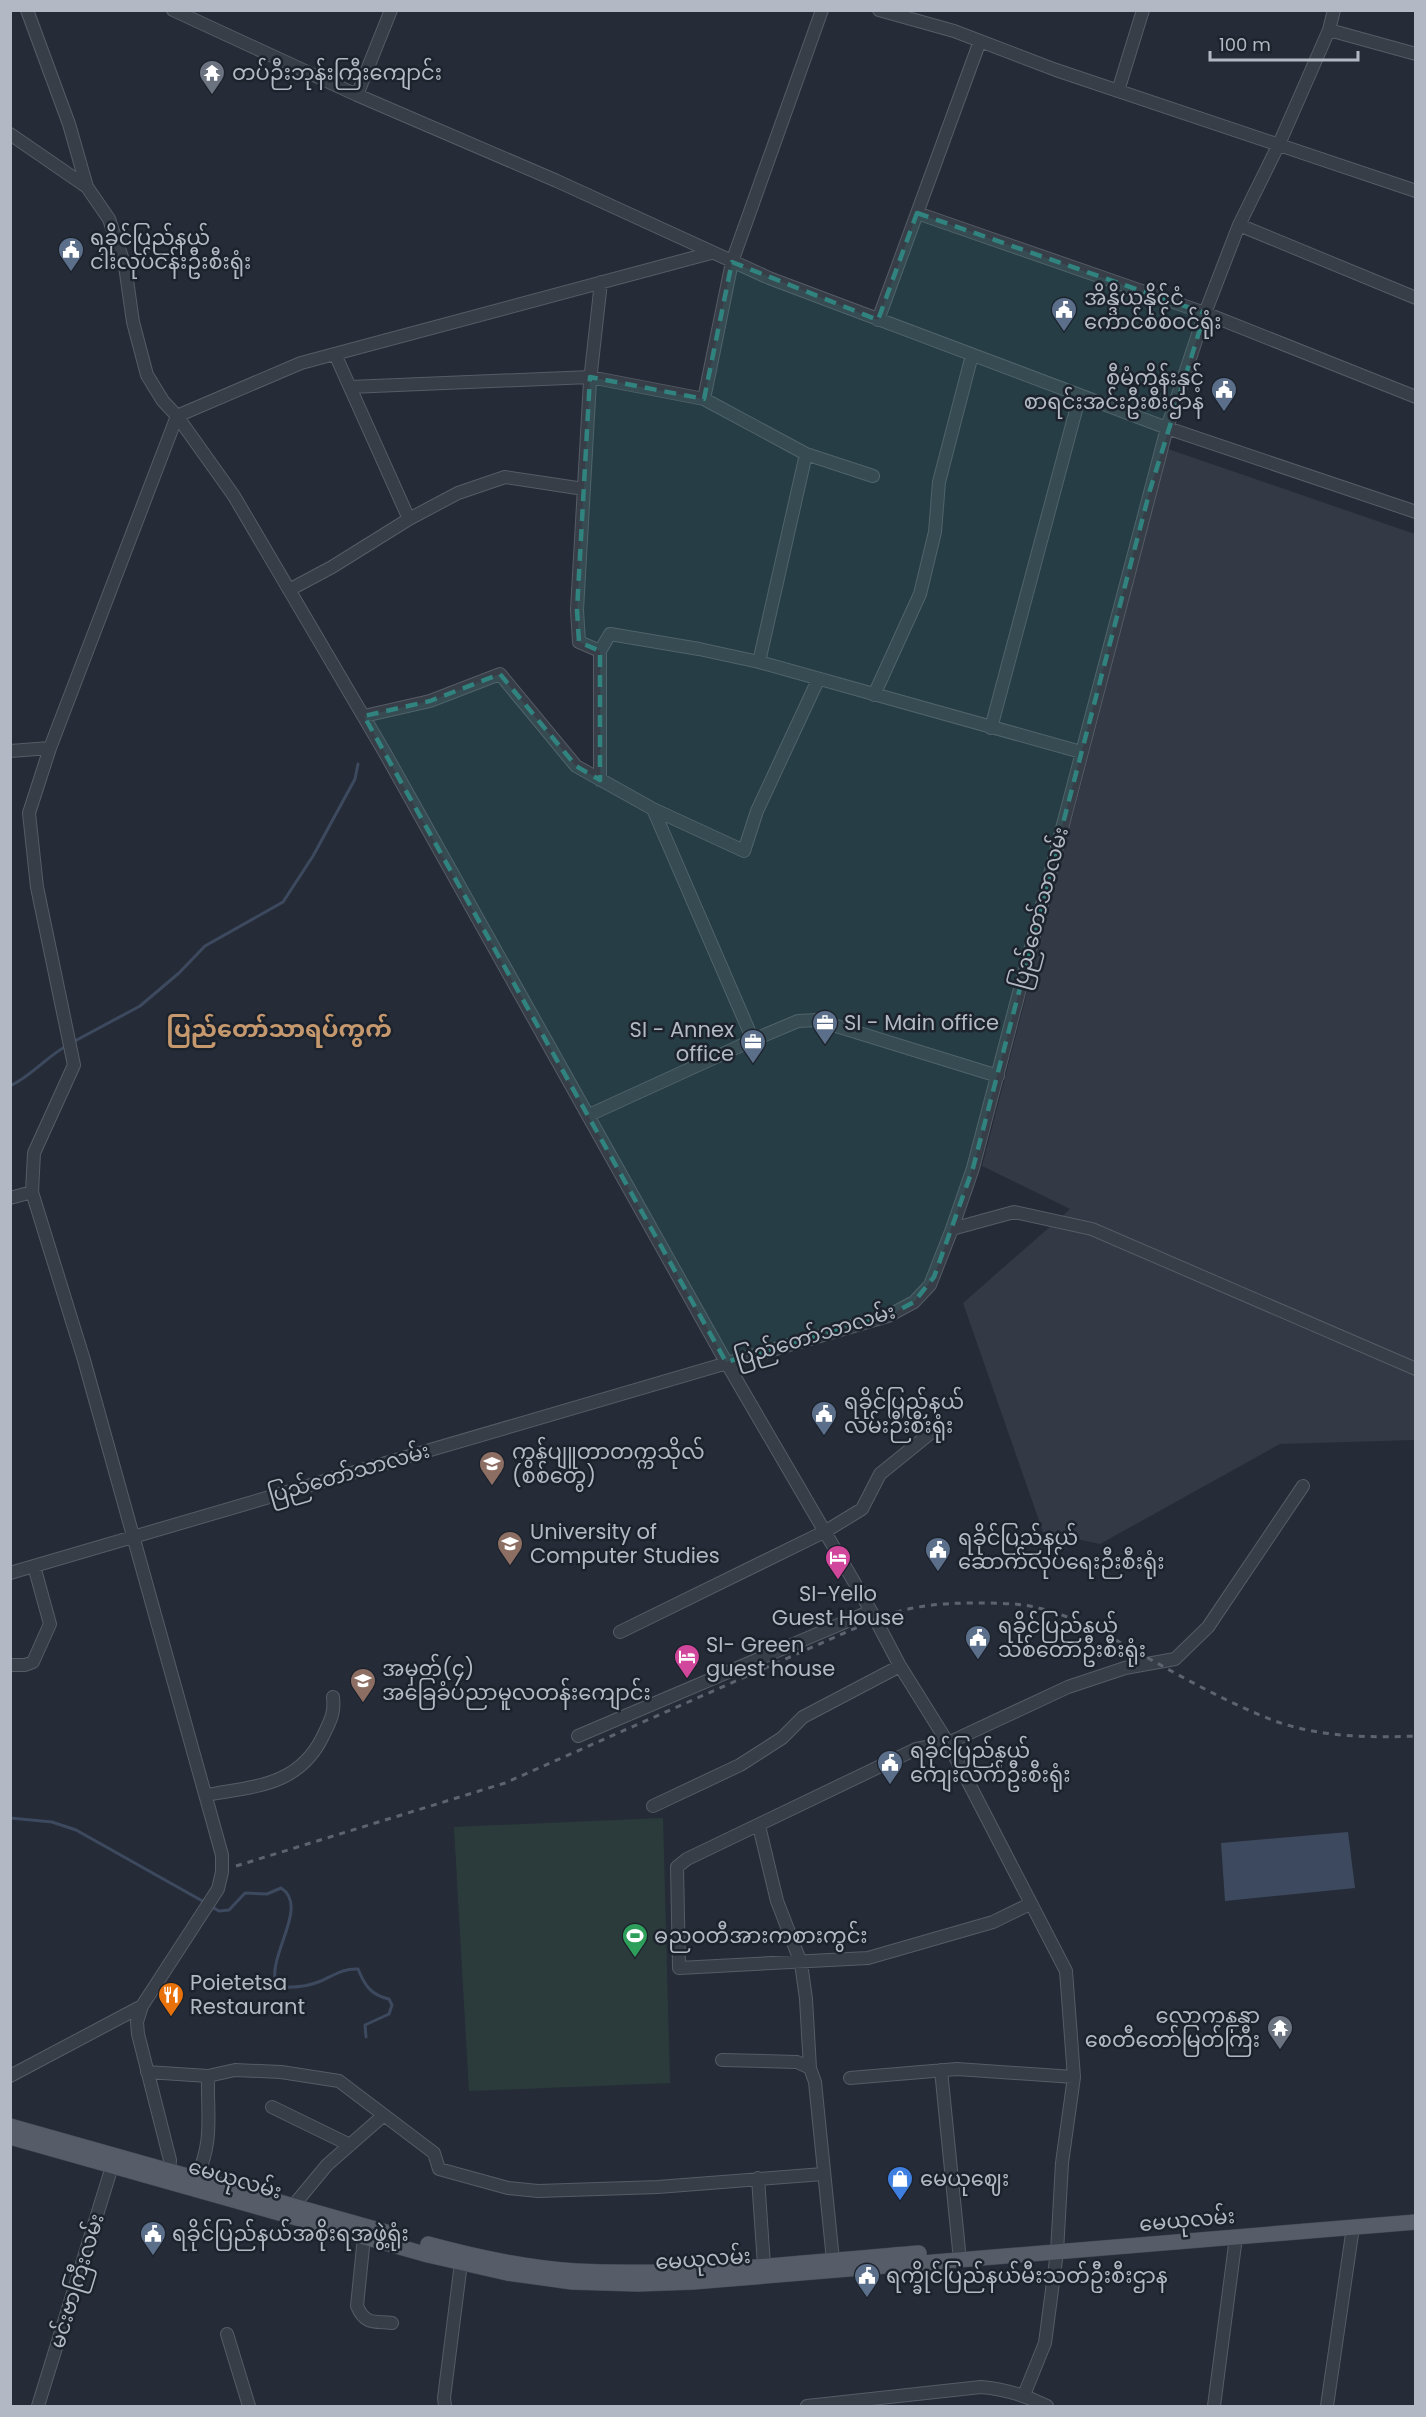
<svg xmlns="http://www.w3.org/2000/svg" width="1426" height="2417" font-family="Poppins,'Noto Sans Myanmar',sans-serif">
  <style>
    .airport { fill: #333945 }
    .grass { fill: #2b3b3c }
    .water { fill: #3d495e }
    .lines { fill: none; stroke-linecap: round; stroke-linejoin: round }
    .stream { stroke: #3d495e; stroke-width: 3 }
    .minor-casing { stroke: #565c66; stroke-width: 14 }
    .major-casing { stroke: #414751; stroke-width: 16 }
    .minor { stroke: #383e48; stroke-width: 12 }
    .major { stroke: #565d68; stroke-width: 15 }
    .rail { stroke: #5d6470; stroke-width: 3; stroke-dasharray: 6 6; stroke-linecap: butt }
    .marked { fill: #30837f; fill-opacity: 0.2; stroke: #30837f; stroke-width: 4.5; stroke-dasharray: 12 8; stroke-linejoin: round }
    .labels { text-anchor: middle; stroke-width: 5; stroke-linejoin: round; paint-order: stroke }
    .poi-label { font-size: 21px; fill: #b3b9c4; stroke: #1d232d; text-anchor: start }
    .street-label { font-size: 21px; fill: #b3b9c4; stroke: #1d232d }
    .quarter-label { font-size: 24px; font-weight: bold; fill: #c5986d; stroke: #1d232d }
  </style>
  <rect width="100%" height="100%" fill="#252c37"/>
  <path class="airport" d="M1168,449L1415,534V1440L1280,1444L1100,1544L1043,1532L963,1303L1070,1209L982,1166Z"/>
  <path class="grass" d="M663,1818L670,2083L469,2091L454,1827Z"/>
  <path class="water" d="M1348,1832L1355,1888L1225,1901L1221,1843Z"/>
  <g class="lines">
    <path class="stream" d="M73,1042L140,1006L179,973L205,946L283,902L313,856L355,779L358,764
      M10,1086C32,1076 47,1056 68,1045
      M10,1818L52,1822L76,1830L206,1903
      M212,1907L219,1911L229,1910L245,1893L267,1894L281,1888C311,1907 264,1958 277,1987C291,1988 307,1987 321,1981C334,1975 344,1968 358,1969C365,1986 371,1995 389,1999L392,2005L389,2014L365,2025L366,2037"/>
    <defs>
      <path id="minor" d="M27,10L69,124L87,187
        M173,10L357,95L557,181L769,278L1167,428L1416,512
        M879,10L954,31L1056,70L1416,191
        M1329,30L1416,54
        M1118,91L1143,10
        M357,95L391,10
        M10,134L87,187L109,219L125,266L133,322L147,375L163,401L177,416L50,748L29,813L37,887L74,1065L34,1153L32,1192
        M917,213L1205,313L1416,397
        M1239,225L1416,298
        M711,253L301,363L177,416L234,496L385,753L726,1362L871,1611L900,1666L948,1743L1066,1971L1074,2077L1062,2163L1057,2252L1045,2343L1024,2395
        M601,282L590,381L577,610L579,642L600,651L610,634L699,649L759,662L1081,752
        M878,320L980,41
        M335,354L409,519
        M350,387L590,377L704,399L806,454L759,662
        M704,399L732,262L822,10
        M806,454L873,476
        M289,590L332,567L409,519L458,493L505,477L584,489
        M600,651V780
        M874,695L920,594L935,532L939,482L972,355
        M364,716L430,701L500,674L576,766L653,809L744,851L757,811L818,680
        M991,728L1080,395
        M10,751L50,748
        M753,1040L798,1021L817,1020L998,1076
        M589,1115L753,1040L653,809
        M10,1198L32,1192L84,1360L222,1855V1872L218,1889L142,2006L137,2022L138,2034L170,2160L169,2171
        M952,1229L1014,1212L1092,1229L1416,1369
        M10,1573L888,1316L914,1302L930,1285L952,1229L973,1168L1167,428L1205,313L1239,225L1279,144L1329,30L1334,10
        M620,1632L826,1531L862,1509L880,1474L933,1431
        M10,1665H25L33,1662L50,1624L34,1566
        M578,1736L871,1611
        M207,1795C255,1786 299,1786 323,1736C330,1721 335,1714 333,1697
        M653,1806L740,1765L782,1738L803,1717L900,1666
        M759,1826L777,1901L801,1963L806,1999L810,2068
        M1030,1904L993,1922L868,1958L679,1968L677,1867L687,1859L916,1749L948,1743L1068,1687L1125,1668L1175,1659L1208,1627L1303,1486
        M722,2060L797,2062L810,2068L815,2082L833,2260
        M941,2070L959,2250
        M147,2072L208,2076
        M10,2076L142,2006
        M850,2078L957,2069L1074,2077
        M272,2107L350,2145
        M196,2178C214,2142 207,2114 208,2076L235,2070L281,2072L339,2081L434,2153L439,2169L508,2188L538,2191L658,2187L823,2174
        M758,2178L764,2265
        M293,2206L327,2165L384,2115
        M364,2237L357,2306C365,2325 374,2321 392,2323
        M227,2334L249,2406
        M38,2406L114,2160
        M445,2406L444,2398L461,2263
        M807,2406L981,2387C1006,2389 1025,2395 1047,2406
        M1214,2406L1236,2237
        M1327,2406L1353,2227"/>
      <path id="major" d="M10,2126L393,2234
        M10,2137L428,2255L507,2273L572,2282L638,2284L693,2282L1416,2222
        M428,2244C476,2257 526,2268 576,2271C691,2277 805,2262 919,2253"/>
    </defs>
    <use href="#minor" class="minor-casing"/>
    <use href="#major" class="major-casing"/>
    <use href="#minor" class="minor"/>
    <use href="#major" class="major"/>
    <path class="rail" d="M236,1866L505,1783L876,1619C909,1606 938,1603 974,1603C990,1603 1008,1603 1024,1605C1073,1613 1115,1640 1157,1663C1194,1684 1232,1704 1272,1720C1318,1737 1367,1738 1416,1736"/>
  </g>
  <path class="marked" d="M917,213L1205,313L1150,490L973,1168L934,1277L914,1302L888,1316L726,1362L364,716L430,701L500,674L576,766L600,780V651L579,642L577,610L590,377L704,399L732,262L878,320Z"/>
  <defs>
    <symbol id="temple-pin" viewBox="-11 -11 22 30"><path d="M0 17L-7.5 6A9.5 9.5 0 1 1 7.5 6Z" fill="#6b7280" stroke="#1d232d"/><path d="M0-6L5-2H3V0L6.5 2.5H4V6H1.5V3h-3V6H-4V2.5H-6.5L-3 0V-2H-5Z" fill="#fff"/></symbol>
    <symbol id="civic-pin" viewBox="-11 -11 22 30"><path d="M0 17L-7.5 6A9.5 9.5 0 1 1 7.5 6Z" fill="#5c6f8a" stroke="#1d232d"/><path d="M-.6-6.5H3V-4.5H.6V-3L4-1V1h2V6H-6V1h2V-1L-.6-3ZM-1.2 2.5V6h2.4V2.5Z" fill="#fff"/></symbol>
    <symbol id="office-pin" viewBox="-11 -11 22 30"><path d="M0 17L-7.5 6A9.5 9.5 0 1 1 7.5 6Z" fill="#5c6f8a" stroke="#1d232d"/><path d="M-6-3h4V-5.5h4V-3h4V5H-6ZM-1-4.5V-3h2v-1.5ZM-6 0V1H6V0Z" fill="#fff"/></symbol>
    <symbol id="university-pin" viewBox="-11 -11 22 30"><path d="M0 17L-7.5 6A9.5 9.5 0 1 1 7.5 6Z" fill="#8d6e63" stroke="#1d232d"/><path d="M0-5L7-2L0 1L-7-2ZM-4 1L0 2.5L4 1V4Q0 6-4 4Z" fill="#fff"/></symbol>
    <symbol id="hotel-pin" viewBox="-11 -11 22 30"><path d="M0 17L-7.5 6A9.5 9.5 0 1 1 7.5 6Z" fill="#d1479c" stroke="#1d232d"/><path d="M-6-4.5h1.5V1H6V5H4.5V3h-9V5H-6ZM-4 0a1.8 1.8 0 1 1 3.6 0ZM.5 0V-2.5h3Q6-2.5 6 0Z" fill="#fff"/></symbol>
    <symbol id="school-pin" viewBox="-11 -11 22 30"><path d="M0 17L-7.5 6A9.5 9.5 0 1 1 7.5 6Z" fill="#8d6e63" stroke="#1d232d"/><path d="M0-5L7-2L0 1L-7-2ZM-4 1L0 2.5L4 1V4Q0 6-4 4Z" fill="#fff"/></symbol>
    <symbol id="stadium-pin" viewBox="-11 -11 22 30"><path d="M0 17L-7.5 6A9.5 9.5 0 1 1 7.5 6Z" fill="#2e9e5b" stroke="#1d232d"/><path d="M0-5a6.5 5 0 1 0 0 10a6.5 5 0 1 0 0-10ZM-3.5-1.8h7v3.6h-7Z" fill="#fff"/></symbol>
    <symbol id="restaurant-pin" viewBox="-11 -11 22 30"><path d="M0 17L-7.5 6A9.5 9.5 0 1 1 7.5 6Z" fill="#e8710a" stroke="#1d232d"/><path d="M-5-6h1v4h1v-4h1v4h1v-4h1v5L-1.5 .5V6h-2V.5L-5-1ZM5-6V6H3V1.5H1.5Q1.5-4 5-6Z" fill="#fff"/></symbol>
    <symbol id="shop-pin" viewBox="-11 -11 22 30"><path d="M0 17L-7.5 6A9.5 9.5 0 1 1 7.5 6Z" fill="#3f7fe0" stroke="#1d232d"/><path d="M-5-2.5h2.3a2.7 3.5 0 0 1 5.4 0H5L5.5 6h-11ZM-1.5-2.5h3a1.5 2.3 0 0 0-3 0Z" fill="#fff"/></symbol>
  </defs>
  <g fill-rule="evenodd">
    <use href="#temple-pin" x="197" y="58" width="30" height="40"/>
    <use href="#civic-pin" x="56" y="235" width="30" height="40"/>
    <use href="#civic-pin" x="1049" y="295" width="30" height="40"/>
    <use href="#civic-pin" x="1209" y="375" width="30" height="40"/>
    <use href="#office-pin" x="810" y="1008" width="30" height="40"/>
    <use href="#office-pin" x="738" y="1027" width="30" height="40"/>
    <use href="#civic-pin" x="809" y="1399" width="30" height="40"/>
    <use href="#university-pin" x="477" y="1449" width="30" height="40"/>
    <use href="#university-pin" x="495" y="1529" width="30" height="40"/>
    <use href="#civic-pin" x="923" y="1535" width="30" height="40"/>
    <use href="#hotel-pin" x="823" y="1543" width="30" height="40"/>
    <use href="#civic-pin" x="963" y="1623" width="30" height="40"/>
    <use href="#hotel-pin" x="672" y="1642" width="30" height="40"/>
    <use href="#school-pin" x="348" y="1666" width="30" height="40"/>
    <use href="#civic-pin" x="875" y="1748" width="30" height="40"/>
    <use href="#stadium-pin" x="620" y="1921" width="30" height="40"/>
    <use href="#restaurant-pin" x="156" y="1980" width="30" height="40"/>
    <use href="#temple-pin" x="1265" y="2013" width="30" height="40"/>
    <use href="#shop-pin" x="885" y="2164" width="30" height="40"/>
    <use href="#civic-pin" x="138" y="2219" width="30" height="40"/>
    <use href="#civic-pin" x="852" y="2261" width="30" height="40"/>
  </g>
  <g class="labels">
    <g class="poi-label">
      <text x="232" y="80">တပ်ဉီးဘုန်းကြီးကျောင်း</text>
      <text x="90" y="245">ရခိုင်ပြည်နယ်<tspan x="90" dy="24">ငါးလုပ်ငန်းဦးစီးရုံး</tspan></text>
      <text x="1084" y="305">အိန္ဒိယနိုင်ငံ<tspan x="1084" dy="24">ကောင်စစ်ဝင်ရုံး</tspan></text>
      <text x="1204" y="385" text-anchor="end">စီမံကိန်းနှင့်<tspan x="1204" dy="24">စာရင်းအင်းဦးစီးဌာန</tspan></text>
      <text x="844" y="1030">SI - Main office</text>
      <text x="734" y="1037" text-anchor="end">SI - Annex<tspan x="734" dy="24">office</tspan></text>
      <text x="844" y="1409">ရခိုင်ပြည်နယ်<tspan x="844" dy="24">လမ်းဉီးစီးရုံး</tspan></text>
      <text x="512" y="1459">ကွန်ပျူတာတက္ကသိုလ်<tspan x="512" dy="24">(စစ်တွေ)</tspan></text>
      <text x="530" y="1539">University of<tspan x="530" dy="24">Computer Studies</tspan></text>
      <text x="958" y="1545">ရခိုင်ပြည်နယ်<tspan x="958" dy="24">ဆောက်လုပ်ရေးဉီးစီးရုံး</tspan></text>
      <text x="838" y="1601" text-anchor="middle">SI-Yello<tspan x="838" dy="24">Guest House</tspan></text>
      <text x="998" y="1633">ရခိုင်ပြည်နယ်<tspan x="998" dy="24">သစ်တောဦးစီးရုံး</tspan></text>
      <text x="706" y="1652">SI- Green<tspan x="706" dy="24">guest house</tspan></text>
      <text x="382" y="1676">အမှတ်(၄)<tspan x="382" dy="24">အခြေခံပညာမူလတန်းကျောင်း</tspan></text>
      <text x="910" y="1758">ရခိုင်ပြည်နယ်<tspan x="910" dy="24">ကျေးလက်ဦးစီးရုံး</tspan></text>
      <text x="654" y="1943">ဓညဝတီအားကစားကွင်း</text>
      <text x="190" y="1990">Poietetsa<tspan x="190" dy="24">Restaurant</tspan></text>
      <text x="1260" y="2023" text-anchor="end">လောကနန္ဒာ<tspan x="1260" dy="24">စေတီတော်မြတ်ကြီး</tspan></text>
      <text x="920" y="2186">မေယုဈေး</text>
      <text x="172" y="2241">ရခိုင်ပြည်နယ်အစိုးရအဖွဲ့ရုံး</text>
      <text x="886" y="2283">ရက္ခိုင်ပြည်နယ်မီးသတ်ဦးစီးဌာန</text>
    </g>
    <g class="street-label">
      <text transform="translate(1040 908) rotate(-75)" y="7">ပြည်တော်သာလမ်း</text>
      <text transform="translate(815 1335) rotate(-17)" y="7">ပြည်တော်သာလမ်း</text>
      <text transform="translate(349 1473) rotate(-16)" y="7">ပြည်တော်သာလမ်း</text>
      <text transform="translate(235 2179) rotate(16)" y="7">မေယုလမ်း</text>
      <text transform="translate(1187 2220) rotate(-5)" y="7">မေယုလမ်း</text>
      <text transform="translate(703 2259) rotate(-4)" y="7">မေယုလမ်း</text>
      <text transform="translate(77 2281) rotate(-73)" y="7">မင်းဗာကြီးလမ်း</text>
    </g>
    <g class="quarter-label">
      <text x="279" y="1037">ပြည်တော်သာရပ်ကွက်</text>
    </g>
  </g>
  <rect width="1426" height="2417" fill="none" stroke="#b3b9c4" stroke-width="24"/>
  <path d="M1210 51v9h148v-9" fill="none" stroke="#b3b9c4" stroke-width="3"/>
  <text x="1219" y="51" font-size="18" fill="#b3b9c4" stroke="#1d232d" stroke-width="4.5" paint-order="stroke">100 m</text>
</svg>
